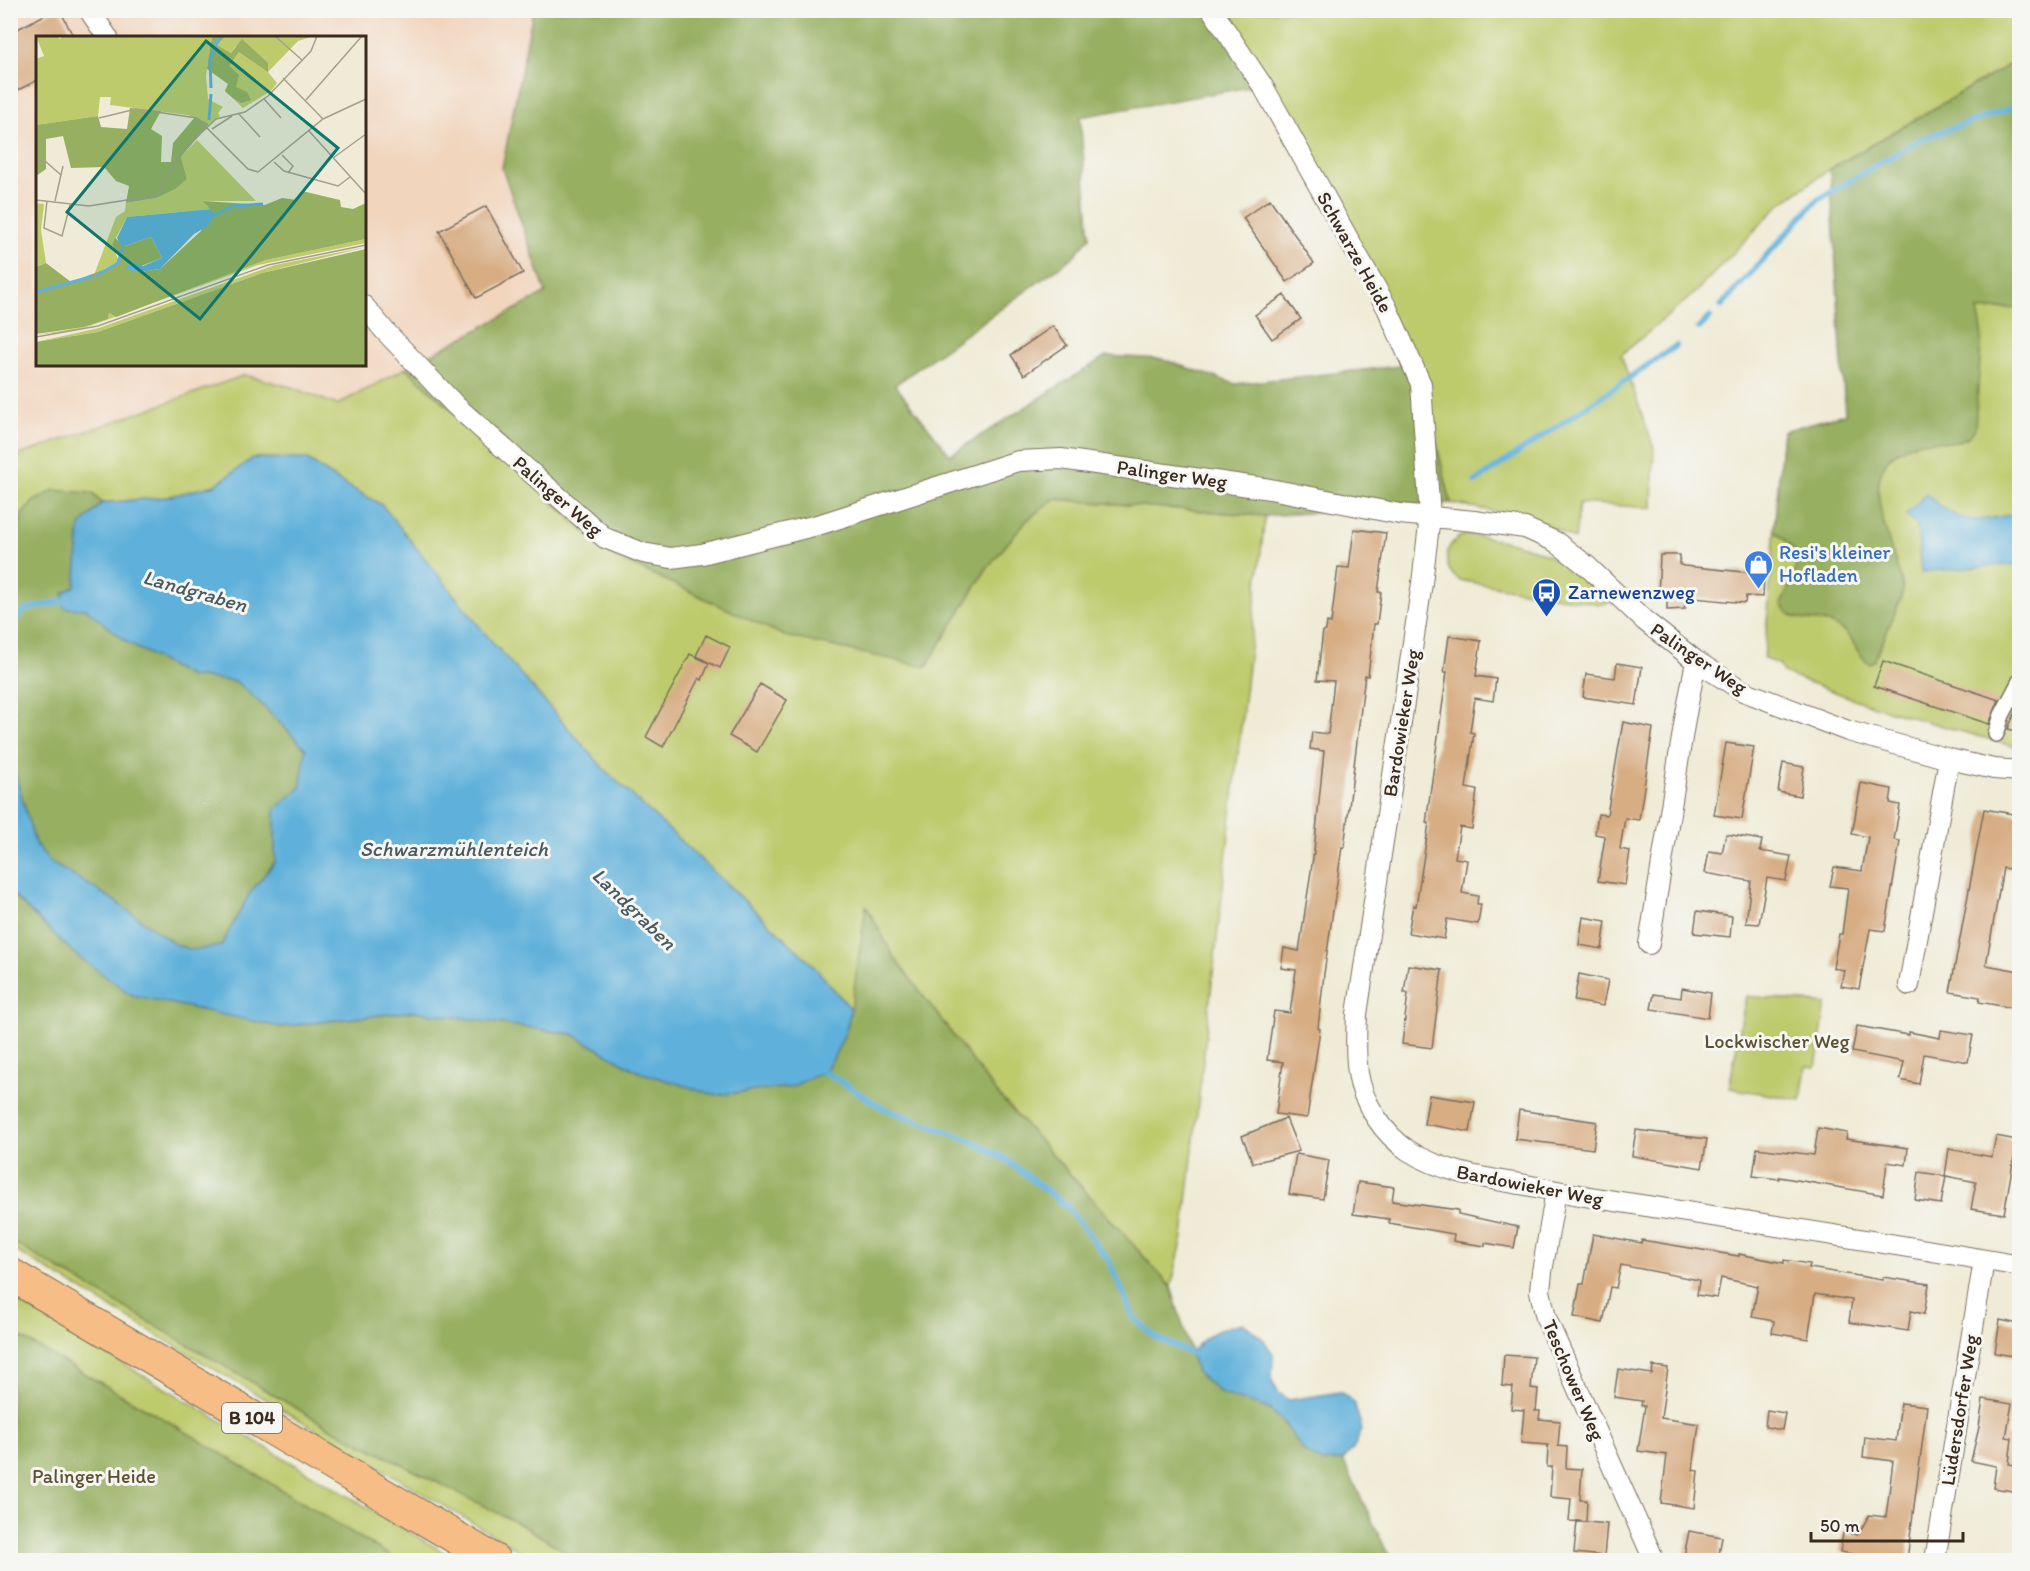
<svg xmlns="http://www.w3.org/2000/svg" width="2030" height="1571" font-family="Itim,sans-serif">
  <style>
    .built { fill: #f1d5bd; fill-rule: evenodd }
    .green { fill: #becb6d; stroke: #7c7a46; stroke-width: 1.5 }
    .forest { fill: #96af60; stroke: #686c3f; stroke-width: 1.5 }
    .water { fill: #5fb0da; stroke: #4d6d7c; stroke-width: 1.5 }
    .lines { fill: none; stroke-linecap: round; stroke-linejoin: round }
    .stream { stroke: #5fb0da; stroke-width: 6 }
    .building { fill: #d7ad84 }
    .pedestrian-casing { stroke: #7a6e5e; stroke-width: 18 }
    .minor-casing { stroke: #7a6e5e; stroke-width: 22 }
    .primary-casing { stroke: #7a6e5e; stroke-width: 34 }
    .pedestrian { stroke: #fff; stroke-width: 15 }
    .minor { stroke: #fff; stroke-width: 20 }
    .primary { stroke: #f6be86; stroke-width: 32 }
    .labels { text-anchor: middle; stroke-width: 6; stroke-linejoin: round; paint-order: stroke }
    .shield { fill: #f6f6f2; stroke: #73675e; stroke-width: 1.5 }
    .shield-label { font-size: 18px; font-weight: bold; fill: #3b2a1e }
    .street-label { font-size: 20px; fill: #3b2a1e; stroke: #f6f6f2 }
    .shop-label { font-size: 20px; fill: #366cbe; stroke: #f6f6f2; text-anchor: start }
    .transit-label { font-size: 20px; fill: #164399; stroke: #f6f6f2; text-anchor: start }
    .park-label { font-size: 20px; fill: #5c5232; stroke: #f6f6f2 }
    .water-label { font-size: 21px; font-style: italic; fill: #485960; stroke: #f6f6f2 }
    .inset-river { fill: none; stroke: #5fb0da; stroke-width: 3 }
    .inset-road { fill: none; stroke: #a79e8c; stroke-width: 1.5 }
    .view { fill: #0f766e; fill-opacity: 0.15; stroke: #0f766e; stroke-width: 3 }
    .inset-edge { fill: none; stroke: #3b2a1e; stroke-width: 3 }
  </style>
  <rect width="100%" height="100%" fill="#f6f6f2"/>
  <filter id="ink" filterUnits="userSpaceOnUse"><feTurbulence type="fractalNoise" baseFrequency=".0167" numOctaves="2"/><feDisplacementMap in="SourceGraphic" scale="12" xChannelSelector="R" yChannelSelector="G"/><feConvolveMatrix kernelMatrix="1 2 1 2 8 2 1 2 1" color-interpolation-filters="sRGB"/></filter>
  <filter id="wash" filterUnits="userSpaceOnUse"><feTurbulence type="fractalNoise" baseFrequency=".008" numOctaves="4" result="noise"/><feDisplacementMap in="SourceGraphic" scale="24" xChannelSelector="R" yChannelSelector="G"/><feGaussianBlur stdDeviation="1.35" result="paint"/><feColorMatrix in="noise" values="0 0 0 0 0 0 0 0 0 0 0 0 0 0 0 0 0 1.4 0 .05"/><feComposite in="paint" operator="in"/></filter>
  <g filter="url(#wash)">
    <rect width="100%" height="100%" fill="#efebd6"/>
    <path class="built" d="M10,11H533L502,168L546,293L337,405L291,387L187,394L11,458ZM38,38H364V364H38Z"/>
    <path class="green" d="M1218,11H2019V59L1830,169L1780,204L1695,293L1621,355L1654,448L1652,508L1579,503L1575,539L1545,524L1518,516L1451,503L1417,364Z
      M2019,308V748L1870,705L1783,673L1779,664L1764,659L1783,431L1957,383L1965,310Z
      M406,368L609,554L926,667L987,568L1026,521L1054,499L1265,516L1183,1237L1171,1287L995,1091L894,957L867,907L851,1009L811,963L604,769L488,637L382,505L344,484L306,459L253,458L215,485L167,497L102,503L92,493L22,514L11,576V458L245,375L291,387L337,405Z
      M1464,535H1472C1538,546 1561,555 1609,603L1600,604L1459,580C1441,567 1443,544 1464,535Z
      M1746,996L1826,1004L1816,1067L1806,1066L1801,1100L1729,1088Z
      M11,1241L332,1429L529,1529L579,1560H535L11,1248Z
      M10,1297L457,1560H397L176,1426L11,1332Z"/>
    <path class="forest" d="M533,11H1218L1267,84L1080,117L1090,237L1073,257L895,385L950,455L1106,356L1162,359L1235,384L1417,364L1451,503L1265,516L1054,499L1026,521L987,568L926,667L785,636L609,554L406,368L546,293L502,168Z
      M2019,59V308L1978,310L1982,330L1975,428C1966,449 1939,439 1921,442C1909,444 1894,452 1886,462C1867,489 1889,538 1897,567C1899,574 1903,583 1903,589C1903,598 1879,649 1874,661L1869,663C1854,653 1855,637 1839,628C1819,615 1794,628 1781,604C1787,592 1801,565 1795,552C1791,544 1780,537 1774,530L1783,431L1845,414L1830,169Z
      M54,490L92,493L102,503L80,526L75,587L86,608L130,644L189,676L235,681L259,702L306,749L300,788L275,810V862L250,893L221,946L193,950L176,945L109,897L50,862L35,843L11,760V576L22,514L34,501Z
      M10,893L76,955L280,1027L414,1011L572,1034L639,1072L833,1059L846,1031L851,1009L866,906L894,957L995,1091L1171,1287L1197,1372L1269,1409L1281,1419L1306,1453L1323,1462L1343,1460L1387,1552L1398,1560H579L529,1529L332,1429L11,1241Z
      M11,1332L176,1426L397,1560H11Z"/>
    <path class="water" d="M253,458L306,459L344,484L382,505L488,637L604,769L811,963L851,1009L846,1031L833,1059L824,1072L791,1087L715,1095L639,1072L572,1034L414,1011L280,1027L132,995L76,955L11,893V760L35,843L50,862L109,897L176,945L193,950L221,946L250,893L275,862V809L300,788L306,749L259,702L235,681L189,676L130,644L86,609L64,608L63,593L75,586L80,526L102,503L167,497L215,485Z
      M1926,494C1964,528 1972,522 2019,513V564L1921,572L1917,525L1906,515Z
      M1243,1323L1263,1339L1273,1354L1272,1382L1278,1392L1289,1400L1340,1392L1354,1402L1362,1430L1354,1447L1343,1460L1323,1462L1305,1453L1281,1419L1269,1409L1220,1393L1197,1372L1190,1353C1209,1333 1217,1329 1243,1323Z"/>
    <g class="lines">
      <path class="stream" d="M1721,306L1816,201L1921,139L2020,105
        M1699,328L1710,317
        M1475,482L1676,346
        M10,625L25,610L71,599
        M817,1067L883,1108L972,1141L1005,1159L1067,1206L1109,1261L1134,1318L1155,1337L1190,1353"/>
    </g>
    <g id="blocks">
      <path class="building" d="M54,10H60L74,38H38V80L10,94V33Z
        M1270,199L1314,263L1287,282L1243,218Z
        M486,206L523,273L476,298L439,231Z
        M1284,295L1301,319L1272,339L1255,315Z
        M1053,326L1067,345L1024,375L1011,355Z
        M1354,529L1386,533L1378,592H1381L1377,624H1374L1368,676L1365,675L1344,848L1342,847L1324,974L1318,1028L1320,1029L1307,1118L1276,1114L1283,1062L1267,1060L1274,1011L1290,1013L1296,970L1281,968L1284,948L1299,951L1314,851L1324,751L1310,749L1312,732L1328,734L1334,681L1317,680L1323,631H1326L1327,622L1331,623L1338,567L1349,568Z
        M1660,555H1680V565L1684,566L1764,574L1763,597L1746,596L1745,603L1684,597L1685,609L1667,610V596H1658Z
        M706,635L730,647L720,668L696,656Z
        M1449,636L1481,641L1476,676L1496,679L1493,701L1475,698L1470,732L1474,733L1466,788L1477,790L1472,829L1460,827L1455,858L1467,860L1462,893L1478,896L1477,904H1481L1478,924L1447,919L1444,939L1408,933L1413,905L1416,906L1429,823H1426L1447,672H1444Z
        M690,654L709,663L702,680L699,678L663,747L646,737Z
        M1883,661L1999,700L1989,724L1874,686Z
        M1617,663L1642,667L1636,705L1583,697L1586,674L1615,678Z
        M760,684L787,700L757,752L729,736Z
        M2018,706L2019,707V732L2008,729Z
        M1623,722L1653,728L1639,820L1625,818L1620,849L1630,851L1625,885L1598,881L1605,836L1595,834L1598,814L1607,815Z
        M1726,743L1754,747L1742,819L1714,815Z
        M1783,763L1804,767L1800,796L1778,792Z
        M1861,783L1892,789L1890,803L1900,805L1894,840L1900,841L1885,931L1870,929L1859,989L1841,986L1844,970L1833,968L1839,934H1842L1848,888L1830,886L1834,867L1862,871L1868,837L1852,834Z
        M1984,809L2019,815V870L2003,868L1986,965L2019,971V1009L1979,1002L1980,997L1950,992Z
        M1726,834L1762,840L1760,851L1791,856L1786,881L1767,878L1759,924L1746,923L1751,881L1705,873L1709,851L1722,853Z
        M1697,911L1732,916L1730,937L1694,933Z
        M1583,917L1606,921L1602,949L1579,945Z
        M1408,965L1442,970L1432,1048L1402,1044L1408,993H1404Z
        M1579,974L1608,980L1603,1006L1574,1001Z
        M1682,988L1711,993L1708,1018L1651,1009L1654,994L1681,998Z
        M1857,1026L1909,1035V1032L1940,1038L1941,1030L1973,1035L1968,1062L1924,1054L1919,1084L1900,1080L1904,1062L1852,1052Z
        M1429,1095L1475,1102L1470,1132L1424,1124Z
        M1519,1110L1597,1122L1593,1149L1515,1139Z
        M1286,1118L1299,1151L1253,1163L1242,1136Z
        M1818,1128L1847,1133L1846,1139L1908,1148L1906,1165L1887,1162L1883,1195L1779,1177V1179L1753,1176L1757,1148L1814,1155Z
        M1636,1130L1707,1139L1702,1168L1632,1156Z
        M1996,1136L2017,1140L2004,1214L1971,1209L1976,1182L1946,1176L1941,1204L1915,1200L1919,1172L1945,1176L1949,1149L1992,1157Z
        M1296,1154L1329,1160L1323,1199L1289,1194Z
        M1358,1182L1394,1187L1392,1201L1458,1210V1214L1518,1227L1514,1248L1485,1243V1246L1453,1241L1454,1234L1389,1223V1219L1353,1214Z
        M1593,1234L1641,1243L1642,1240L1739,1256V1254L1784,1263V1260L1810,1264L1809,1268L1883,1280V1277L1929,1284L1924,1314L1911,1311L1908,1331L1849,1322L1852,1300L1815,1294L1808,1339L1772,1333L1774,1321L1752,1317L1758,1286L1721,1278L1717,1298L1697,1295L1699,1280L1621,1265L1616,1288L1610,1287L1603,1323L1574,1317L1580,1284H1584Z
        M2000,1320L2019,1324V1357L1995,1353Z
        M1504,1355L1534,1357L1531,1388L1538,1389L1536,1411H1534H1540L1539,1419L1560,1421L1558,1446L1567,1447L1566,1468L1582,1469L1580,1500H1587L1586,1522L1569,1521L1571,1499L1550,1497L1552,1467H1553H1547L1548,1445L1521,1443L1524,1410L1511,1409L1513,1387L1502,1386Z
        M1653,1366L1668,1368L1661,1418L1699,1424L1693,1470L1698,1471L1694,1508L1661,1503L1667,1455L1638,1451L1645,1406L1641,1405L1642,1401L1614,1397L1618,1369L1652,1374Z
        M1983,1399L2012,1404L2006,1437L2012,1438L2009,1464L2019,1466V1492L1993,1488L1996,1466L1971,1461L1979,1427Z
        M1901,1403L1927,1406L1907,1560H1877L1878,1558L1840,1552L1843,1533L1858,1535L1869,1515L1886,1517L1893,1461L1863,1457L1865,1437L1896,1441Z
        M1767,1410L1785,1413L1782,1430L1765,1427Z
        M1577,1521L1607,1524L1604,1556L1574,1553Z
        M1689,1531L1722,1537L1718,1560L1684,1556Z"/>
    </g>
  </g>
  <g filter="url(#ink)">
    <use href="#blocks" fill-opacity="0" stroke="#7a6e5e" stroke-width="1.5"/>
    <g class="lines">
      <defs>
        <path id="pedestrian" d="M1996,734L2002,715L2020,681"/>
        <path id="minor" d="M89,10L108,38
          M1212,10L1264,88L1387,308L1421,384L1430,517L1422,583L1357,1014C1356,1033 1355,1053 1358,1073C1362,1102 1384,1135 1409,1151C1444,1173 1485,1178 1526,1185C1566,1193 1606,1200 1647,1206C1771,1225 1896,1244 2020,1266
          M364,306L384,330L456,406L605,538L643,553L671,558L702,554L821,524L1018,461L1061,459L1270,489L1400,514L1474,521L1525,528L1556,542L1587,566L1645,621L1696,661L1743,691L1848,731L1949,759L1994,769L2020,771
          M1649,944L1685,719L1696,661
          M1909,985L1949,759
          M1556,1191L1542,1272L1540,1291L1546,1318L1654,1560
          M1935,1560L1984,1260"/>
        <path id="primary" d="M10,1274L494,1560"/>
      </defs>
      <use href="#pedestrian" class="pedestrian-casing"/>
      <use href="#minor" class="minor-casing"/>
      <use href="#primary" class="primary-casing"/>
      <use href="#pedestrian" class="pedestrian"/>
      <use href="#minor" class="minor"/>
      <use href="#primary" class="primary"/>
    </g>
  </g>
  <defs>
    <symbol id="shop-pin" viewBox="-11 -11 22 30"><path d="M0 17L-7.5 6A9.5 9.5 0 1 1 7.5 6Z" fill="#3f7fe0" stroke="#f6f6f2"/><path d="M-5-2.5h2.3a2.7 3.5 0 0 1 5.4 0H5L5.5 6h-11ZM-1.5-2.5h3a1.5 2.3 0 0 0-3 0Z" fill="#fff"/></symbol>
    <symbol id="bus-pin" viewBox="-11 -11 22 30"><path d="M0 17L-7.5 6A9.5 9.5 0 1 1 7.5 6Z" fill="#1a4fb4" stroke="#f6f6f2"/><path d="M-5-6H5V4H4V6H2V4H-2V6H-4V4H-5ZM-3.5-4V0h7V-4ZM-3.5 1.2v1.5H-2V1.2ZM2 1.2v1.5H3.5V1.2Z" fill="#fff"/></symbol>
  </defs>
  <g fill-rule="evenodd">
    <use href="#shop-pin" x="1742" y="548" width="33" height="45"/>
    <use href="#bus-pin" x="1530" y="576" width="33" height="45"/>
  </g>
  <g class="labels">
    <rect class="shield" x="222" y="1403" width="60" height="30" rx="4.5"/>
    <g class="shield-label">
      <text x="252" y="1424">B 104</text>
    </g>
    <g class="street-label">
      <text transform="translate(1355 252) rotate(61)" y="7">Schwarze Heide</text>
      <text transform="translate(1172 474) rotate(8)" y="7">Palinger Weg</text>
      <text transform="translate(558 496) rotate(41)" y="7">Palinger Weg</text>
      <text transform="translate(1699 658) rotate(34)" y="7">Palinger Weg</text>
      <text transform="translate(1401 723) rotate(-81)" y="7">Bardowieker Weg</text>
      <text transform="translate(1530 1185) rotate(11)" y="7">Bardowieker Weg</text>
      <text transform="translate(1574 1380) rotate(67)" y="7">Teschower Weg</text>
      <text transform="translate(1959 1410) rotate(-81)" y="7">Lüdersdorfer Weg</text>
    </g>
    <g class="shop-label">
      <text x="1779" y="559">Resi's kleiner<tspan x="1779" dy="23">Hofladen</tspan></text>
    </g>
    <g class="transit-label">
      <text x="1568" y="599">Zarnewenzweg</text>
    </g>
    <g class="park-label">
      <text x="1777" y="1048">Lockwischer Weg</text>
      <text x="94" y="1483">Palinger Heide</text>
    </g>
    <g class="water-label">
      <text transform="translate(195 591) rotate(16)" y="7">Landgraben</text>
      <text x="454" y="856">Schwarzmühlenteich</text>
      <text transform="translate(634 909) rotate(44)" y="7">Landgraben</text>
    </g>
  </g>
  <g transform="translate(36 36)">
    <rect width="330" height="330" fill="#efebd6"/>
    <path d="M0,0H22L23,3L28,0H176L170,40L172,63L187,71L182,77L184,80L173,88L152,79L74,69L75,61H64L62,80L0,89V23L8,20ZM190,0H278L262,5L232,36L241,47L236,54L207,72L189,55L197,37L192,31L203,16L200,10L195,17L181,9ZM161,104L220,165H168L175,173L91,181L76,209L83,225L58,239L80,181L89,175L90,167L120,162L151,143L145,121ZM0,167L8,168L5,194L10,227L0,231ZM330,203V207L222,229L54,290L37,295L0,299L48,291L72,283L73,277L80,281L230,224ZM330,211L226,237L62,296L0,306L63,292L239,229Z" fill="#becb6d"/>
    <path d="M176,0H190L181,9L195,17L206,3L232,27V36L203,16L193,30L203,39L200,51L211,56L215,64L205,67L197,62L189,55L192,48L171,33ZM94,72L125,75L115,93L126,100L125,126H135L137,107L159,81L173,88L145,121L151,143L139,153L120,162L90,167L93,150L80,145L68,131L35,132L27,100L10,103V133L0,140V89L62,80L65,91L91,93ZM266,155L304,164L305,171L317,173L330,167V203L230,224L80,281L73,277L72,283L48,291L0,298V231L10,227L35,246L80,229L83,221L76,209L79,202L89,210L115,201L126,222L105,230L104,236L124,233L165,195L176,175L167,165L229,169L246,162L261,164ZM330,213V330H0V306L62,296L226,237Z" fill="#96af60"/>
    <path d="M175,173L178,179L172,190L158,198L124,233L104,236L89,233L95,226L107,230L126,222L115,201L86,211L81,202L91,181Z" fill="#5fb0da"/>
    <path class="inset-river" d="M175,52L174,23L184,0M173,84L175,58M177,180L198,170L227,168M60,240L82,227L87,211M0,256L58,240"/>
    <path class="inset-road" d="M239,0L266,24M247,42L287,83M228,63L245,82M270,64L326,0M203,78L224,101M63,82L100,73L161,82L212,133L222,136L287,83L330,63M176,93L196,80M273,95L330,158M246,119L257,130L252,137M297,122L330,98M0,124L9,125L25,139M238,126L248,135L302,150L314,141M0,164L53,170L122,159L143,118L180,83L209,76L232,60L275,15L281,0M11,165L8,192L26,200L34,169M19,165L27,130M0,301L62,290L232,229L330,209"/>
    <path class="view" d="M170,5L302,112L164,283L31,176Z"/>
    <rect width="330" height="330" class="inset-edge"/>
  </g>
  <rect width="2030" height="1571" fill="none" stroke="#f6f6f2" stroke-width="36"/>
  <path d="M1811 1532v9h152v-9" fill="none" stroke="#3b2a1e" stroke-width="3"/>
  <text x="1820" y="1532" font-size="18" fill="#3b2a1e" stroke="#f6f6f2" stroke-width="4.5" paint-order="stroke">50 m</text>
</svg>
